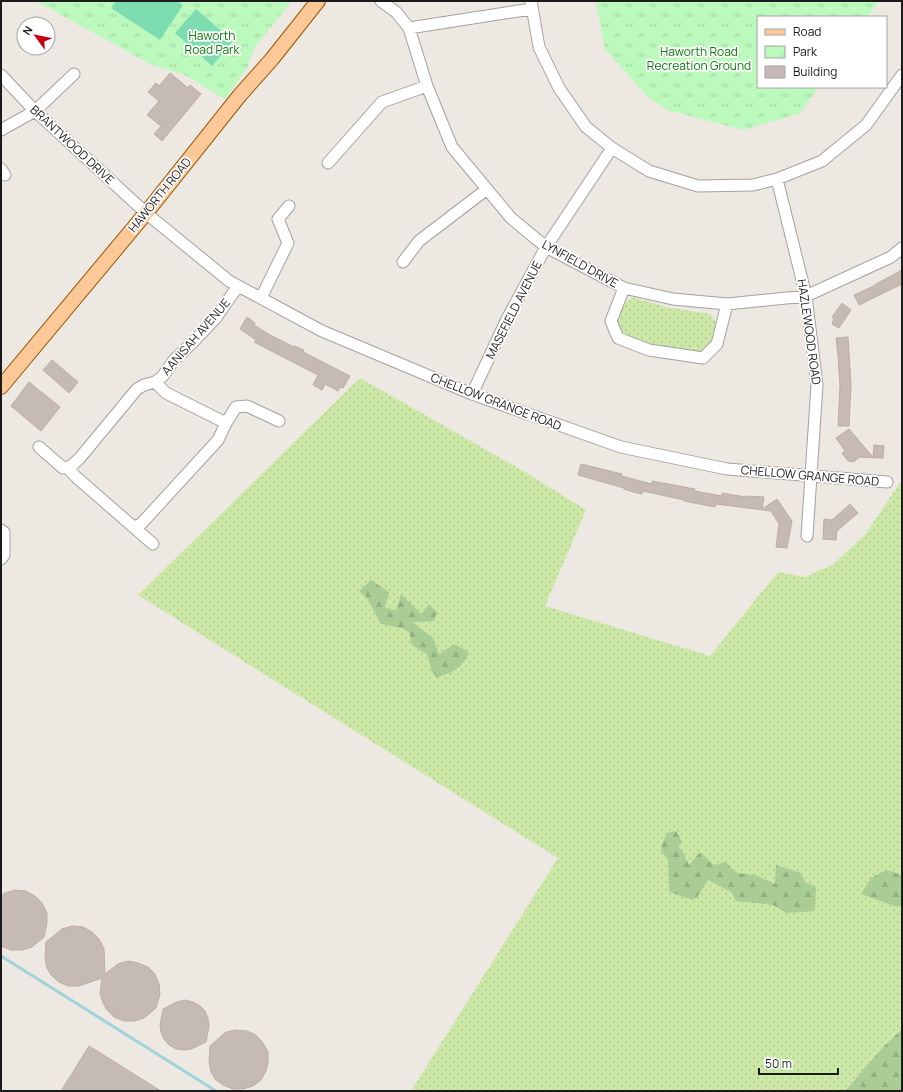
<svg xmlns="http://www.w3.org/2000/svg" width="903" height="1092" font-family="Manrope,sans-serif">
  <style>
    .grass { fill: url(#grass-dots) }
    .forest { fill: url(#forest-firs) }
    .park { fill: url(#park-tufts) }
    .pitch { fill: #7eddb0 }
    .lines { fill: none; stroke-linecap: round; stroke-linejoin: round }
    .stream { stroke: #a1d3db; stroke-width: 3 }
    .building { fill: #c5bab4; stroke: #bfada3 }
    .minor-casing { stroke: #a2a2a2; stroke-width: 13 }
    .major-casing { stroke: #935600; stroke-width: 16 }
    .minor { stroke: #fff; stroke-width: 11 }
    .major { stroke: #fcc897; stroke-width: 14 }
    .labels { text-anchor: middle; stroke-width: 3.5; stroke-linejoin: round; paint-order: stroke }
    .park-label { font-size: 12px; fill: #0b780b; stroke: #fff }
    .street-label { font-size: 12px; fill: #1b1b1b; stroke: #fff }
  </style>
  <defs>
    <pattern id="grass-dots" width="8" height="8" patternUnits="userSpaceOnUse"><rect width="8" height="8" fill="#cce8a6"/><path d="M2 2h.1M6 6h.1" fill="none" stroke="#afc68e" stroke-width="1.8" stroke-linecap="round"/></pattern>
    <pattern id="forest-firs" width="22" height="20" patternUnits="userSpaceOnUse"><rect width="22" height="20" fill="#aacd95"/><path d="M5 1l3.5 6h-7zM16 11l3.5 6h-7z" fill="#92af80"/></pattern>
    <pattern id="park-tufts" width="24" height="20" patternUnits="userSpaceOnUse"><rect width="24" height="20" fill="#bcf9bc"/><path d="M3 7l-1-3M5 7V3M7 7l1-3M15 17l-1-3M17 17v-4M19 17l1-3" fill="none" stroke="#a1d5a1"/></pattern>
  </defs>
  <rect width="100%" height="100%" fill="#ede8e1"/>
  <path class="grass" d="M632,297L666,307L710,314L717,324L713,342L702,353L651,345L623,335L617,320L622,307Z
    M360,378L525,472L586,510L545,606L710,656L778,572L804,577L832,565L865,535L902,480V1029L882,1048L845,1091H411L558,858L138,595Z"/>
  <path class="forest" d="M371,580L389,592L385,607L396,611L401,594L421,614L429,604L437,612L434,621L412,622L433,638L439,654L454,644L469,652C462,670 453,671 437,678L431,669L427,654L412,645L409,632L404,629L381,624L367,598L359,591Z
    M676,831L683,843L678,846L683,852L689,865L700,852L714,865L725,862L737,873L755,875L775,884L776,865L801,873L805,882L816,887L815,911L787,913L773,905L736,901L731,892L708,880L698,896L693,900L669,892L668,859L661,851L662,844L667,833Z
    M886,870L894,872L902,876V905L897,907L861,894L871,878Z
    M902,1029V1091H845L882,1048Z"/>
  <path class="park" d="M36,1H292L254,48L247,68L225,99L185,75L152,65Z
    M596,1H878L868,17H758V87H819L799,114L743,130L667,110L647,96L605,49Z"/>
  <path class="pitch" d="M116,1H177L183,5L160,40L111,8Z
    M196,9L233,41L212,66L175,33Z"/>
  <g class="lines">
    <path class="stream" d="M1,956L216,1091"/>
  </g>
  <path class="building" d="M170,73L188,88L190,85L201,94L162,141L154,134L161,126L147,115L159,101L148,92L156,83L159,86Z
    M902,270V284L859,305L854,295L876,285V284Z
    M842,303L851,310L839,328L832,324L834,319L832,317Z
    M247,317L255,323L254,325L270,335L294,347L295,346L304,350L303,352L350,376L343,388L340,387L338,391L325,384L322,390L313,385L318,375L254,342L256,340L240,329Z
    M848,337L851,385L849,426H838L840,386L838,356L836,338Z
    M52,360L78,382L69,393L43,370Z
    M29,382L60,407L41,431L11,406Z
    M849,429L873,457L874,445L884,446L883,458L860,457L853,462L848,461L842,453L845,451L836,438Z
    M581,464L622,474L621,476L652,484V481L695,489L694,491L722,496V493L745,497V496L764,497L762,509L777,499L792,521L787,548L776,547L779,524L771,511L716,504L715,507L684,501V500L675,498L643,491L642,494L633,492L624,489V488L578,475Z
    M850,504L858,513L837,531L836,540L823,539L824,519L832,520Z
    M15,890L26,891L35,896L42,903L47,913V923L44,937L32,947L22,950H11L1,946V896L5,893Z
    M72,926L83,927L92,932L99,939L104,949L105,974L118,964L128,961L138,963L148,967L155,974L159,984L160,994L156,1008L144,1018L134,1021H124L114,1017L107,1010L103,1003L100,993L102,978L79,986H68L59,982L51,975L47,968L45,958L46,942L62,929Z
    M185,1000L193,1002L200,1006L205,1011L208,1018L209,1026L206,1042L191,1049L184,1050L176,1049L169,1045L164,1039L161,1032L160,1025L163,1009L177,1002Z
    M236,1030L247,1031L256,1035L263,1043L268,1052V1063L266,1071L261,1080L253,1086L243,1089H233L223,1085L215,1079L211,1072L209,1062L210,1046L226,1032Z
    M89,1046L161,1091H61Z"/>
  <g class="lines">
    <defs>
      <path id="minor" d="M381,1L396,12L409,28L427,86L452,147L511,218L546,247L624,288L673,299L727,304L806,296L891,257L902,248
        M531,1L539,47L559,88L586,127L612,148L649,171L698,186L753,185L777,179L822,161L866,125L902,75
        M409,28L531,9
        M1,75L35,111L146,213L229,281L322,331L472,394L621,447L727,469L887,482
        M1,130L35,111L74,74
        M328,163L382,102L427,86
        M1,169L5,175
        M777,179L806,296L817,385L807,536
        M403,262L419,241L487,189
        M624,288L611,321L618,338L649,350L703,358L717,344L727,304
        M261,298L288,243L278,219L289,206
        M472,394L507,319L546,247L612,148
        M226,423L236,407L247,406L279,421
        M39,447L63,468L67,467
        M134,527L141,524L218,440L226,423L166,393L155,382
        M1,530L4,532V555L1,559
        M153,544L76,477L67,467L71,466L79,459L137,389L144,385L155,382L162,377L174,360L193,342L215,319L238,286"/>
      <path id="major" d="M1,387L146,213L240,95L272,59L318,1"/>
    </defs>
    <use href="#minor" class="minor-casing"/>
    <use href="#major" class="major-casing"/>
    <use href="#minor" class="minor"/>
    <use href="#major" class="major"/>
  </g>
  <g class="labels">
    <g class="park-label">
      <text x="212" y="40">Haworth<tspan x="212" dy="14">Road Park</tspan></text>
      <text x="699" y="56">Haworth Road<tspan x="699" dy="14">Recreation Ground</tspan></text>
    </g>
    <g class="street-label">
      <text transform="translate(72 145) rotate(43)" y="4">BRANTWOOD DRIVE</text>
      <text transform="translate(160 195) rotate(-51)" y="4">HAWORTH ROAD</text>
      <text transform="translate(580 264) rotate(29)" y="4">LYNFIELD DRIVE</text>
      <text transform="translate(514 310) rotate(-63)" y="4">MASEFIELD AVENUE</text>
      <text transform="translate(809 332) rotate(82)" y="4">HAZLEWOOD ROAD</text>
      <text transform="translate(196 337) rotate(-49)" y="4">AANISAH AVENUE</text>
      <text transform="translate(496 402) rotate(21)" y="4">CHELLOW GRANGE ROAD</text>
      <text transform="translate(810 476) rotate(5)" y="4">CHELLOW GRANGE ROAD</text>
    </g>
  </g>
  <rect width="903" height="1092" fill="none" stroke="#1b1b1b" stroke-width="4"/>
  <rect x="757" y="16" width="130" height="72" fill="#ffffff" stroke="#a4a4a4"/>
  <rect x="765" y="29" width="20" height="6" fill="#fcc897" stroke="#a4a4a4"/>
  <text x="793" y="36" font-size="12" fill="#1b1b1b">Road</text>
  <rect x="765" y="46" width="20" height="12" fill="url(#park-tufts)" stroke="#a4a4a4"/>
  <text x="793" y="56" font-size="12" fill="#1b1b1b">Park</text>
  <rect x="765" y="66" width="20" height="12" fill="#c5bab4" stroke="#a4a4a4"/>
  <text x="793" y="76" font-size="12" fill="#1b1b1b">Building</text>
  <g transform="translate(36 36) rotate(303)"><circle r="19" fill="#ffffff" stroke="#a4a4a4"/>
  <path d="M0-3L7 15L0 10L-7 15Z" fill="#c70011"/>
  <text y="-6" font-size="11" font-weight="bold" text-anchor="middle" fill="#1b1b1b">N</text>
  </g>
  <path d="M759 1068v6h79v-6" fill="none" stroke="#1b1b1b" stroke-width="2"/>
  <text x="765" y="1068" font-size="12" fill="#1b1b1b" stroke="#ffffff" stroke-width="3" paint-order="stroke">50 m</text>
</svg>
